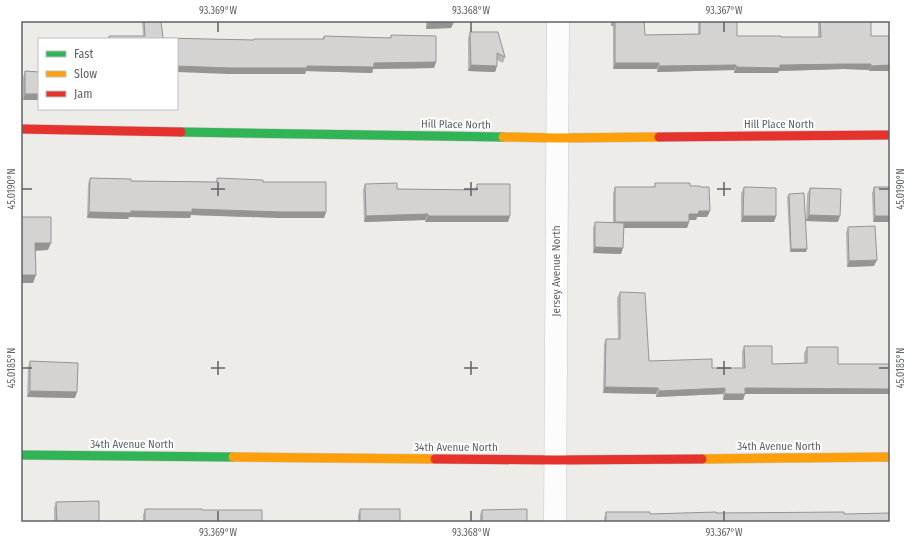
<svg xmlns="http://www.w3.org/2000/svg" width="911" height="543" font-family="'Fira Sans Condensed',sans-serif">
  <style>
    .lines { fill: none; stroke-linecap: round; stroke-linejoin: round }
    .street-casing { stroke: #c9c8c8; stroke-width: 23 }
    .fast-casing { stroke: #c8c8c8; stroke-width: 10 }
    .slow-casing { stroke: #c8c8c8; stroke-width: 10 }
    .jam-casing { stroke: #c8c8c8; stroke-width: 10 }
    .street { stroke: #fcfcfc; stroke-width: 22 }
    .fast { stroke: #30b455; stroke-width: 9 }
    .slow { stroke: #ff9f0a; stroke-width: 9 }
    .jam { stroke: #e5322d; stroke-width: 9 }
    .wall { fill: #b7b5b5 }
    .shaded-wall { fill: #959493 }
    .building { fill: #d5d3d2; stroke: #959493 }
    .ticks { fill: none; stroke: #5f6266; stroke-width: 1.5 }
    .labels { text-anchor: middle; stroke-width: 4; stroke-linejoin: round; paint-order: stroke }
    .street-label { font-size: 11px; fill: #5f6266; stroke: #fff }
    .neatline { fill: none; stroke: #5f6266; stroke-width: 1.5 }
    .ticks-label { font-size: 10px; text-anchor: middle; fill: #5f6266 }
  </style>
  <rect width="100%" height="100%" fill="#eeece9"/>
  <g class="lines">
    <defs>
      <path id="street" d="M555,522L558,21"/>
      <path id="fast" d="M181,132L503,137
        M21,455L233,457"/>
      <path id="slow" d="M503,137L557,138L659,137
        M233,457L435,459
        M702,459L890,457"/>
      <path id="jam" d="M21,129L181,132
        M659,137L890,135
        M435,459L555,460L702,459"/>
    </defs>
    <use href="#street" class="street-casing"/>
    <use href="#fast" class="fast-casing"/>
    <use href="#slow" class="slow-casing"/>
    <use href="#jam" class="jam-casing"/>
    <use href="#street" class="street"/>
    <use href="#fast" class="fast"/>
    <use href="#slow" class="slow"/>
    <use href="#jam" class="jam"/>
  </g>
  <path class="wall" d="M142,21H161L163,38L253,40L254,39H322L324,36L390,38L391,35L436,62L434,68L373,69L372,73L306,71L305,74H228L177,39H108L109,36H143Z
    M426,21H454L451,28L426,29Z
    M611,21H644L645,35L698,34V21H737V36L781,37H818V21H871V36H890V71H869V70L844,69L779,71L778,73H734V70L657,72V69H613V26H611Z
    M470,32L505,57L503,63L497,60V66L495,72L468,71V38Z
    M25,71L39,72L23,100V77Z
    M90,178L131,181L216,182L217,178L263,182L326,212L324,218H280L191,215L190,218L129,217L128,219L87,218L88,184Z
    M655,183L690,186L700,187L710,211L707,217H697L696,220H689V222L687,228H624L621,254L593,253V228L595,222L613,223V193L615,187H654Z
    M365,184L397,189L475,190L477,184L508,222H425V220L364,222L363,190Z
    M744,187L776,216L774,222H741V193Z
    M874,187H890L873,222L872,193Z
    M810,188L838,222L806,221L807,194Z
    M789,194L806,252H790L787,197Z
    M848,227L874,266L847,267L846,233Z
    M620,292L649,361L712,368H742V352L744,346L772,364L804,363V353L807,347L838,364H890V394H745L743,400H723V394L656,397V394L603,393L604,344L606,339H618L617,298Z
    M30,361L75,398L27,397L28,367Z
    M56,502L99,522H54V508Z
    M145,509L202,510L262,522H143V515Z
    M360,509L400,522H358V515Z
    M482,510L527,522H480V515Z
    M606,512L650,514L716,513L844,514L890,522H604V518Z"/>
  <path class="shaded-wall" d="M613,21H614L613,26H611Z
    M454,22L451,28L426,29L428,23Z
    M436,62L434,68L373,69L372,73L306,71L305,74H228L177,72V66H307L374,63Z
    M615,63H659L657,69H613Z
    M846,64H871L869,70L844,69L779,71L778,73H734L736,67L780,65Z
    M471,65L497,66L495,72L468,71Z
    M736,65L734,70L657,72L659,66Z
    M890,65V71H869L871,66Z
    M25,94H39V100H23Z
    M192,209L326,212L324,218H280L191,215L190,218L129,217L128,219L87,218L89,212Z
    M699,211H710L707,217H697Z
    M428,214L425,220L364,222L366,216Z
    M689,214H698L696,220H687Z
    M809,215L840,216L838,222L806,221Z
    M428,216H510L508,222H425Z
    M743,216H776L774,222H741Z
    M875,216H890V222H873Z
    M615,222H689L687,228H613Z
    M35,243H51L48,250L33,251Z
    M595,247L623,248L621,254L593,253Z
    M791,249H807L806,252H790Z
    M877,260L874,266L847,267L849,261Z
    M21,275H36L33,283H21Z
    M605,387L658,388L656,394L603,393Z
    M725,388L723,394L656,397L659,391Z
    M745,388L890,389V394H743Z
    M30,391L77,392L75,398L27,397Z
    M725,394H745L743,400H723Z"/>
  <path class="building" d="M144,21H161L163,38L254,40V39H324V36L391,38V35L436,36V62L374,63V67L307,66V68H230L177,66V39H109V36H145Z
    M428,21H454V22L428,23Z
    M615,21H644L645,35L700,34V21H737V36H781V37H821L820,21H871V36H890V65L871,66V64H846L780,65V68L736,67V65L659,66V63H615Z
    M470,32H498L505,57L497,53V66L471,65Z
    M25,71L39,72V94H25Z
    M90,178L131,179V181L217,182V178L263,180V182H326V212H282L192,209V212L131,211V213L89,212Z
    M397,183V189L477,190V184H510V216H428V214L366,216L365,184Z
    M655,183H690V186H700V187H709L710,211H699L698,214H689V222H615V187H655Z
    M744,187L776,188V216H743Z
    M874,187H890V216H875Z
    M810,188L841,189L840,216L809,215Z
    M804,193L807,249H791L789,194Z
    M21,217H51V243H35L36,275H21Z
    M595,222L624,223L623,248L595,247Z
    M875,226L877,260L849,261L848,227Z
    M620,292L645,293L649,361L712,359V368H745L744,346H772V364L807,363V347H838V364H890V389L745,388V394H725V388L659,391L658,388L605,387L606,339H620Z
    M30,361L78,363L77,392L30,391Z
    M99,501V522H57L56,502Z
    M145,509H202V510H262V522H145Z
    M360,509H400V522H360Z
    M527,509V522H482V510Z
    M606,512H650V514L716,512V513L844,512V514L890,513V522H606Z"/>
  <path class="ticks" d="M218,22V32M471,22V32M724,22V32M218,182V196M471,182V196M724,182V196M22,189H32M211,189H225M464,189H478M717,189H731M879,189H889M218,361V375M471,361V375M724,361V375M22,368H32M211,368H225M464,368H478M717,368H731M879,368H889M218,511V521M471,511V521M724,511V521"/>
  <g class="labels">
    <g class="street-label">
      <text transform="translate(456 124) rotate(1)" y="4">Hill Place North</text>
      <text x="779" y="128">Hill Place North</text>
      <text transform="translate(556 271) rotate(-90)" y="4">Jersey Avenue North</text>
      <text x="132" y="448">34th Avenue North</text>
      <text x="779" y="450">34th Avenue North</text>
      <text x="456" y="451">34th Avenue North</text>
    </g>
  </g>
  <rect width="911" height="543" fill="none" stroke="#ffffff" stroke-width="44"/>
  <rect x="38" y="38" width="140" height="72" fill="#ffffff" stroke="#bfc0c2"/>
  <rect x="46" y="51" width="20" height="6" fill="#30b455" stroke="#bfc0c2"/>
  <text x="74" y="58" font-size="12" fill="#5f6266">Fast</text>
  <rect x="46" y="71" width="20" height="6" fill="#ff9f0a" stroke="#bfc0c2"/>
  <text x="74" y="78" font-size="12" fill="#5f6266">Slow</text>
  <rect x="46" y="91" width="20" height="6" fill="#e5322d" stroke="#bfc0c2"/>
  <text x="74" y="98" font-size="12" fill="#5f6266">Jam</text>
  <rect x="22" y="22" width="867" height="499" class="neatline"/>
  <g class="ticks-label">
    <text x="218" y="14">93.369°W</text>
    <text x="471" y="14">93.368°W</text>
    <text x="724" y="14">93.367°W</text>
    <text transform="translate(11 189) rotate(-90)" y="4">45.0190°N</text>
    <text transform="translate(900 189) rotate(-90)" y="4">45.0190°N</text>
    <text transform="translate(11 368) rotate(-90)" y="4">45.0185°N</text>
    <text transform="translate(900 368) rotate(-90)" y="4">45.0185°N</text>
    <text x="218" y="536">93.369°W</text>
    <text x="471" y="536">93.368°W</text>
    <text x="724" y="536">93.367°W</text>
  </g>
</svg>
